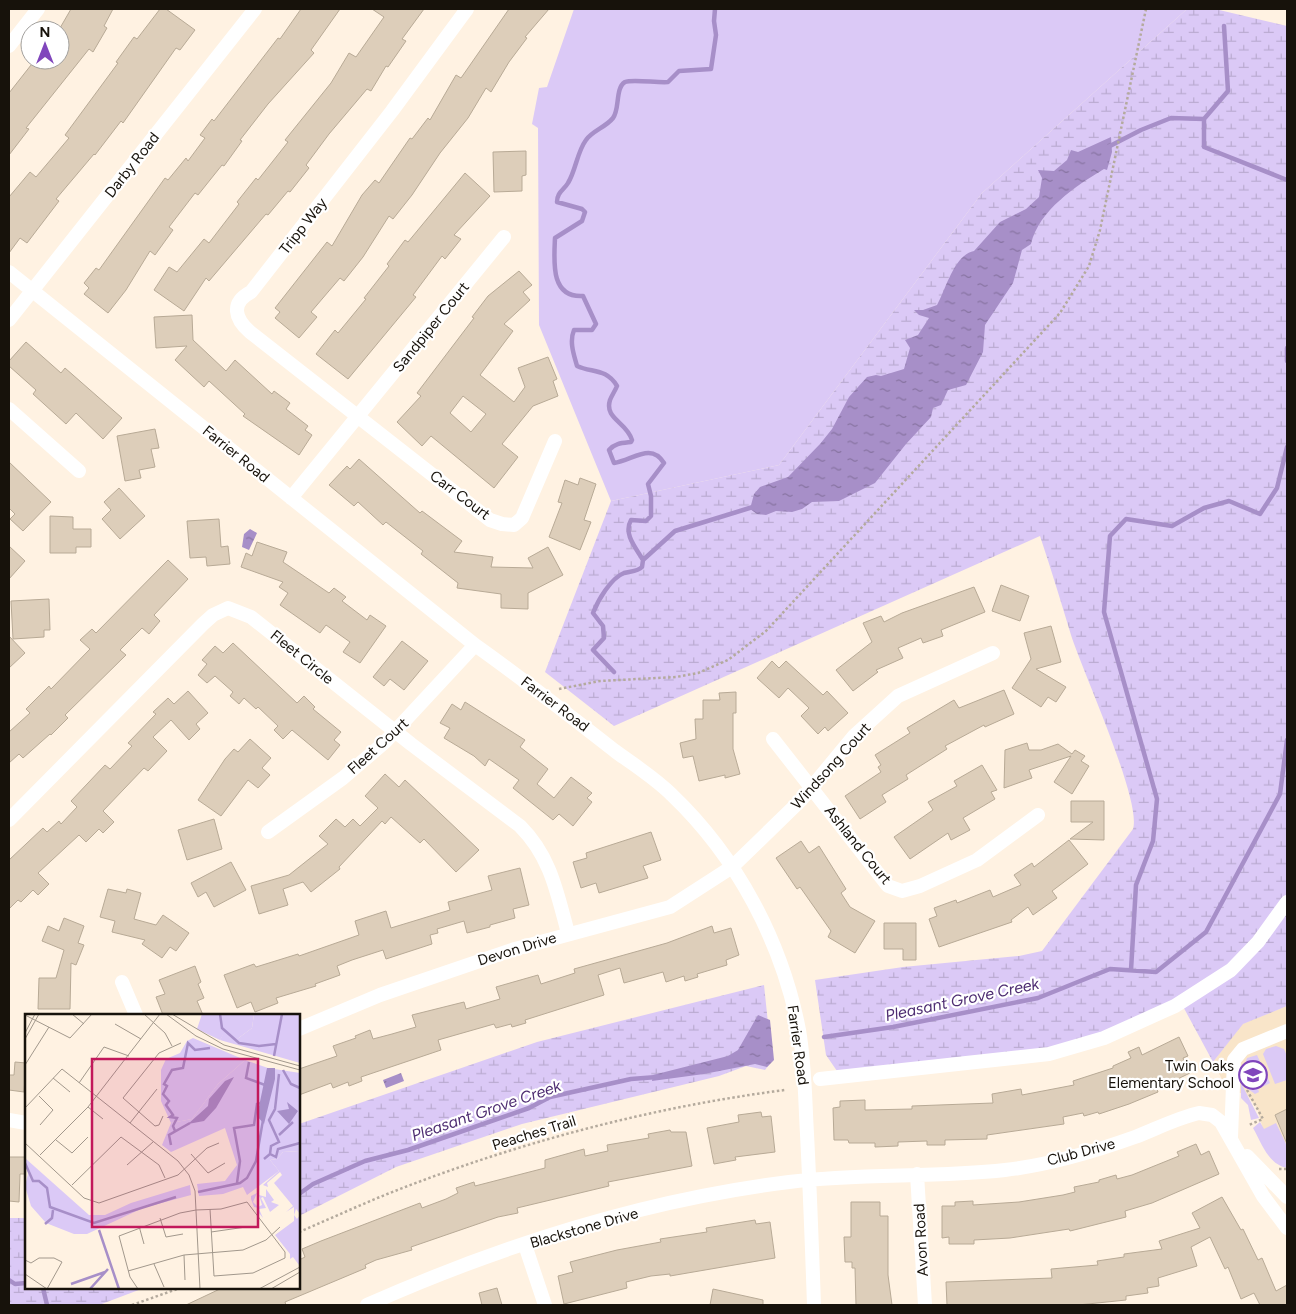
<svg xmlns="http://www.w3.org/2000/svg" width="1296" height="1314" font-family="Figtree,sans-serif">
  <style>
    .built { fill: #f9e5c9 }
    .green { fill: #dbc9f6 }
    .wetland { fill: url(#wetland-marsh) }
    .water { fill: url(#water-ripples) }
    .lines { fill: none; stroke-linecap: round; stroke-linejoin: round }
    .stream { stroke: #a78fc8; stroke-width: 4.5 }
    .building { fill: #ddceba; stroke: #b8aa96; fill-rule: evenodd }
    .path { stroke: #b4aa9d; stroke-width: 2.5; stroke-dasharray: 2.5 2.5; stroke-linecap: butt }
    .minor { stroke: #fff; stroke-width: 14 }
    .labels { text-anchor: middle; stroke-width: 4.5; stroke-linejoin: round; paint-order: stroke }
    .street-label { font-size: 15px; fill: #17120b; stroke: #fff }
    .poi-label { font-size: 15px; fill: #17120b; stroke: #fff; text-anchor: end }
    .water-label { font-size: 16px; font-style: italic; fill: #4e2d72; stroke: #fff }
    .inset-river { fill: none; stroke: #a78fc8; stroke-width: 2.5 }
    .inset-road { fill: none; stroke: #a2988c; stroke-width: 1 }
    .view { fill: #c2185b; fill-opacity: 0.15; stroke: #c2185b; stroke-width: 2.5 }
    .inset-edge { fill: none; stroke: #17120b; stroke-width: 2.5 }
  </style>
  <defs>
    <pattern id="wetland-marsh" width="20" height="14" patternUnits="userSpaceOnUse" patternTransform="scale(1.25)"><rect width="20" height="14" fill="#dbc9f6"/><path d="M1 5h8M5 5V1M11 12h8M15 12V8" fill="none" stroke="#bbacd2"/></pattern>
    <pattern id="water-ripples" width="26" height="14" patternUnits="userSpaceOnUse" patternTransform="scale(1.25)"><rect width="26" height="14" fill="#a78fc8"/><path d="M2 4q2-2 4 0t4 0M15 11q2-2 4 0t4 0" fill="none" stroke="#8773a1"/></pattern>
  </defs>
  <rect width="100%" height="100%" fill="#fff2e2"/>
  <path class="built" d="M1287,1006V1169L1267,1143L1257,1108L1247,1095L1227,1089L1213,1062L1242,1024Z"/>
  <path class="green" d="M574,9H1187L982,193L779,465L611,501L539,325L538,128L532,124L539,88L547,87Z
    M1276,1046L1284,1049L1287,1056V1080L1275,1084L1263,1054L1266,1049Z
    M1257,1055L1270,1083L1258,1089L1259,1092L1255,1094L1248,1089L1242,1074L1247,1058Z
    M1241,1083L1259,1118L1251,1120L1248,1105L1241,1098Z
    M1260,1122L1264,1129L1276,1123L1287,1146V1168C1268,1164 1262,1144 1253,1128Z"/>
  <path class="wetland" d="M1187,9H1215L1287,26V1006L1243,1024L1213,1062L1179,999L1091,1038L1021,1055L837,1071L826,1055L815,980L903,967L1019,956L1042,951L1133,829C1142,801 1082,670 1071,635C1061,602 1051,569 1040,536L614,726L545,672L611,501L779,465L982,193Z
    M764,985L772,1061L765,1070L746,1066L719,1076L522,1124L396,1167L299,1216V1124L537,1042Z
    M9,1218H26V1288H144L99,1305H9Z"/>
  <path class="water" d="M1111,137L1112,152L1107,170L1104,169C1076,186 1039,210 1031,244L1022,250L1013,283L985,325L983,352L966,385L948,390L941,405L933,408L931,417L906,444L875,483L839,501L812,502L802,509L792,512L776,511L766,515L757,514L750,509L754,494L760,487L788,477L820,444L832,429L849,397L867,377L876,375L881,376L904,369L910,348L905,340L918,335L929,318L919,315L914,310H923L937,305C946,289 954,255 974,251L1000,222L1026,209L1039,197L1042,178L1038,170L1054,171L1067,160L1071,150L1078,152Z
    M250,529L257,533L249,550L242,547L244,534Z
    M758,1015L770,1020L774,1060L767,1067L755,1064L704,1074L652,1081L653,1075L728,1056L738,1050Z
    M401,1073L404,1081L386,1088L383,1080Z"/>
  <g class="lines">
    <path class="stream" d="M1224,26L1228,91L1204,119V147L1287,180
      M1108,147L1141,130L1171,118L1204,119
      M1287,348V361
      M643,560C636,548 623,534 631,520L646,521L651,516V496L648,484L664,463C651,442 633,460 614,463L609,450C615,443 622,443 631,442L632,440C627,422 604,419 610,400C612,395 615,391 617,386C606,368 592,373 577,366C574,355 569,342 574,330H592L596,324L583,296C550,298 554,261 555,238L582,221L585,212L582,209L557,202C557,192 564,190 568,183C576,170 577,152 586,140C592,131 606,127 613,118C620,109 615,88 625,82C632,79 658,83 668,82L679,71L711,69L716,35L714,21L715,9
      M614,672L593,650L604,638L603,626L593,613C598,600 611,578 624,573C630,571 637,572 642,567L643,560L675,531L756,506
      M1131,970L1136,885L1153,841L1157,799L1104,612L1110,536L1126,519L1172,526L1204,508L1229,501L1260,514L1277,488L1287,447
      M824,1037L893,1027L1038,998L1110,969L1156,972L1206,932L1280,794L1287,740
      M299,1194L313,1184L365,1161L408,1150L529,1108L550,1097L631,1079L657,1077
      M9,1280L15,1284L26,1283
      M43,1288L47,1305"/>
  </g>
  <path class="building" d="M71,9H113L104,26L107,28L93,52L89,49L26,128L29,129L9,155V93L35,60H60V28Z
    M160,9H166L195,30L180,50L176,48L123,123L121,121L95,155L94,154L56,199L59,201L27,243L20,238L9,253V197L30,172L36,177L69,138L65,135L118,63L116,62L134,37L137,39Z
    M301,9H340L311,50L314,53L268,104L240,140L242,141L224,166L222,165L198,195L195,193L169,227L173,230L155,255L150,251L126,290L108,313L84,294L89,288L84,283L96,268L99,270L165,178L168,180L186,158L188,161L205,138L200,135L212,119L214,121L278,38L280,39Z
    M372,9H424L402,39L406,41L388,67L386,66L371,91L367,89L329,134L306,165L309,168L290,192L288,191L268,215L266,214L209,281L206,278L184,311L154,290L169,267L177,272L204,239L209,243L239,204L237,202L256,178L258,180L288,142L285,140L331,83L349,53L356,57L384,17Z
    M509,9H549L525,37L527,38L509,62L491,92L486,88L468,118L440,153L412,195L393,219L389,216L363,257L344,281L340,278L311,312L317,317L299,338L275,318L280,312L275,308L327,242L332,246L362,195L375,180L379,183L410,138L412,139L428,118L430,120L456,75L461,78Z
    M526,151V175L522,176V191L494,192L493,152Z
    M465,173L490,196L454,235L461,239L445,259L442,256L413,295L416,297L348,379L316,354L335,330L338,333L366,299L364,298L389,266L387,264L405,240L408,242Z
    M519,271L532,285L523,292L530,300L504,324L513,331L480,375L514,402L525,387L518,368L548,357L557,379L553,381L558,396L533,406L502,444L518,457L494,488L431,436L422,446L397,422L421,396L417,393L474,318L472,317L488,296ZM463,396L486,414L471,432L450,413Z
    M192,315L193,340L226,371L235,360L272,394L274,391L290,403L286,409L308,426L305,430L312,435L299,455L243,416L245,414L209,381L204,387L175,360L187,346L156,348L154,317Z
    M26,342L61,373L65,368L122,418L103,439L76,413L66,424L33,394L36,390L9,366V361Z
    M155,429L159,448L151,449L155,467L139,470L141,478L125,481L117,436Z
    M359,459L420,513L422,511L462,541L454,552L493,557L491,567L533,568L528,558L548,547L563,575L528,593V609L501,608V594L457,588L458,583L421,554L423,551L386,522L383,525L358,502L354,506L329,485L347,466L350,469Z
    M9,462L51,502L23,531L10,519L15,514L9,508Z
    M580,478L596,484L584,520L591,522L580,550L549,537L562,503L558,502L565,480L578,485Z
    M119,488L145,516L120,539L102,519L111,510L104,502Z
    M50,516L73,517V529H91V547H76V553H50Z
    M219,519L221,547L228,546L230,564L207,566L206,557L190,558L187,521Z
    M257,542L287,552L283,562L329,593L334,588L346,597L342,601L367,620L370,615L386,626L360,663L343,652L350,642L326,625L320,633L280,605L288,593L279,587L283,582L241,567L246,553L252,556Z
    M9,546L25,561L9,579Z
    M168,560L188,579L154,615L160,621L149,634L142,628L120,650L126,655L65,715L68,718L51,735L50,734L23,758L19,754L9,763V732L30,713L26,709L49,686L51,689L90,649L80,640L92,629L96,633Z
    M1001,585L1029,596L1020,621L992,611Z
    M974,587L985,612L941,630L943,636L923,643L921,638L898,648L903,658L876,670L878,672L853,691L836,670L872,642L863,623L881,616L884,622L902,613Z
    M49,599L50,630H44V637L13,639L11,601Z
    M1051,626L1061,662L1036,669L1066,687L1056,702L1048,697L1041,707L1012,688L1031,659L1024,633Z
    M9,636L25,653L9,668Z
    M402,641L428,661L404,690L390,679L384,686L373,677Z
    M233,643L297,703L304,696L315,707L313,709L341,732L334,740L340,745L328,760L292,730L283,739L274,730L278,726L258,707L256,709L244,698L239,704L230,696L233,692L215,676L207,683L198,675L207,664L202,660L215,646L223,653Z
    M772,661L779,668L786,661L823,695L827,691L848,713L828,731L825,727L818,734L801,716L809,708L788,688L779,698L757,678Z
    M1004,690L1014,714L985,727L984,725L945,746L947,749L906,775L908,779L882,795L886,802L860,819L845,796L881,772L878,767L881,765L875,755L910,733L907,728L954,700L959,708Z
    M188,691L208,713L196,724L200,729L189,740L171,720L153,737L167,751L148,771L144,768L103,811L114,822L103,833L99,829L86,842L79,835L38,873L49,884L38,895L33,890L21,902L18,900L9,909V860L43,828L47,832L59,821L61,824L77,807L71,801L105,765L110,769L132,746L128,743L156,714L153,712L168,698L174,704Z
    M736,692V713H733V749L740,774L725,778V775L699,781L693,756L683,758L680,743L696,739L695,719H703V700H720L719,693Z
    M465,702L525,740L520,747L548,769L537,784L554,798L571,777L592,793L587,798L592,802L573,826L559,814L553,820L513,788L519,780L489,759L485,766L474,756L444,738L450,728L440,723L452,704L461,710Z
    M250,739L271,758L262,768L270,775L258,788L248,780L221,816L198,800L225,759L234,749L238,752Z
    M1027,743L1029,750H1041L1058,744L1072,754L1075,750L1085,756L1081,761L1089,766L1072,794L1054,782L1071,756L1029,770L1032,778L1004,788L1005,750Z
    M982,765L997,790L991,792L995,799L963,818L970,830L951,840L948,833L910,859L894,837L933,810L928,802L957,786L954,781Z
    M385,774L399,787L405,780L479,850L456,872L424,839L420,843L391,817L385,824L382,821L339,867L340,869L311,892L303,882L283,889L288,905L259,914L251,886L289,875L328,844L319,836L336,819L345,827L353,819L360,826L378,808L365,796Z
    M1071,801H1104V840L1070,839L1093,822H1071Z
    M214,819L222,849L187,860L178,830Z
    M651,832L661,860L643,866L648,878L599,893L596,883L581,888L573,862L587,858L586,853Z
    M1069,840L1088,864L1052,891L1057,898L1033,915L1028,907L1011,920L1012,922L939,947L929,919L937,916L934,908L956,900L957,903L990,890L993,897L1021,885L1014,875L1032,863L1034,867Z
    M801,841L809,853L819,846L846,889L841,893L850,907L875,921L855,953L828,937L831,931L800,887L797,889L776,858Z
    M231,862L246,890L214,907L206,892L198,897L191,883Z
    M520,868L529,905L513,909L515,918L490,925V927L467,933L464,921L437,929L438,933L430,935L432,944L386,959L383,950L352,960L337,966L340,975L315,984L316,986L276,998L278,1003L255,1012L251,1002L237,1008L224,975L254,964L256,967L298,954L299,956L359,935L355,921L386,911L391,928L450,910L448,902L492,890L488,876Z
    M108,889L126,893L127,889L141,893L134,919L156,925L163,915L189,933L176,951L170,947L162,958L142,944L145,940L112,932L115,921L100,917Z
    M64,918L84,926L78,943L84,945L76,965L71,963L70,1009H38L39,978H56L64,950L42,941L48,926L59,931Z
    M884,923H916V960H903V949H884Z
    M712,926L714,933L731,928L739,955L726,960L727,965L697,974L698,977L685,981L684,976L666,982L663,972L624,983L620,968L598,975L604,995L525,1020L526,1023L512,1027L511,1024L496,1028L494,1024L438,1040L441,1050L361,1077L362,1081L349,1086L348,1082L333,1088L331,1083L299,1095V1069L337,1056L333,1046L356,1038L355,1036L370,1030L373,1039L392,1034L416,1027L412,1015L464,1002L466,1009L476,1006L500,999L496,987L538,975L541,984L575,973L574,969L667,943Z
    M195,966L201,982L198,984L204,998L197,1001L203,1015H163L156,997L165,994L159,980Z
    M1179,1037L1188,1056L1183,1058L1190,1073L1157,1089L1158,1092L1129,1104L1099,1114L1098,1112L1084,1116L1083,1113L1063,1117L1064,1124L987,1135V1139L945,1140V1145H927V1141L898,1142V1146L875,1147V1143H849L848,1140H834L833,1108L840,1107V1101L865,1100V1110L912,1109V1106L993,1103L992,1094L1021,1089L1022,1095L1074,1085L1073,1081L1113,1068V1066L1131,1058L1128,1052L1139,1047L1142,1055Z
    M15,1062L26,1063L24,1092L9,1090V1075H14Z
    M1287,1109V1144L1275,1115Z
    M761,1112L762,1117L771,1116L775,1152L735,1157L736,1160L714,1164L707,1128L739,1122L738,1115Z
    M670,1130L671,1132H686L692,1166L608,1182L609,1186L517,1208L518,1213L498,1217L411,1247L412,1250L376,1260L365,1265L366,1268L285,1302L286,1305H186L222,1288H299V1260L305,1257L302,1249L321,1241L420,1203L422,1208L446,1199L458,1193L456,1188L474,1182L475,1186L545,1168V1160L584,1149L585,1156L608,1151L607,1145L649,1138L648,1134Z
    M1196,1144L1201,1155L1209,1151L1219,1174L1152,1203L1125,1211L1126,1217L1070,1231L1069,1229L1010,1238L974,1240V1244H949V1237L942,1238V1206H955V1202L973,1201V1205L1019,1202L1063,1195L1075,1192L1074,1187L1099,1182V1180L1116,1175L1117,1179L1132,1175L1179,1156L1177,1152Z
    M9,1157H26V1174H20L19,1202L9,1201Z
    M1222,1197L1241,1230L1243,1229L1258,1260L1262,1258L1276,1291L1287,1285V1305H1260L1254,1293L1241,1299L1228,1267L1225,1269L1210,1237L1191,1247L1197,1266L1158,1278L1159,1286L1147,1288L1148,1293L1126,1296V1300L1078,1305H947L946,1282L1052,1278L1051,1269L1098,1265L1097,1261L1124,1257V1254L1162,1249L1159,1241L1200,1228L1192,1213Z
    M851,1202H880V1216H888V1275L892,1305H856L855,1268H852V1262H845L844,1237H851Z
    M755,1220L756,1224L770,1222L775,1258L670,1276V1274L651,1276L626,1282L627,1288L564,1304L558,1276L573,1272L570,1262L617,1250L661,1242L660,1239L707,1232L706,1228Z
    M497,1288L502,1305H482L479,1293Z
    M713,1289L763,1300V1305H710Z"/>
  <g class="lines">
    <path class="path" d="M559,689L600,681L676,677L698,673L728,660L766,631L1060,313L1089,266L1100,230L1146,9
      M1247,1090L1263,1119L1249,1125
      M1279,1169H1287
      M299,1232C332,1218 366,1202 400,1189C524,1141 653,1107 785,1090
      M132,1305L180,1288"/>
    <path class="minor" d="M467,9L392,111L251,292C230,303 235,319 250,332L490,520L502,524L514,525L522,518L555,441
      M9,46L38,9
      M9,272L475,645C523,679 569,715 615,751C634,765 655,778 672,795C737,857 782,942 799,1030C805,1064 805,1100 807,1134C810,1191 812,1248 814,1305
      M9,320L255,9
      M9,409L79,471
      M291,498L504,237
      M773,739L888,886L902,891L920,886L977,860L1038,815
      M9,820L203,624L213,615L228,608L251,617L411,744L520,826C551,857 557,893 568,933
      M268,832L343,778L385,742L475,645
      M122,982L136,1015
      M299,1029L380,995L515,949L670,907L732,867L801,800L854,736L898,696L993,653
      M820,1079L1049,1054L1104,1038L1175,1006L1231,970L1258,942L1287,902
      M9,1120L26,1123
      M1231,1137L1234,1060L1243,1049L1287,1031
      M1247,1156L1287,1197
      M917,1174L925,1305
      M525,1245L545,1305
      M367,1305C500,1246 644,1200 789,1182C861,1173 933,1178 1005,1170C1049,1165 1093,1152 1135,1137C1156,1129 1177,1118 1199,1113L1212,1115L1221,1122L1263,1196L1287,1228"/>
  </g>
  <defs>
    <symbol id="school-ring" viewBox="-11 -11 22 22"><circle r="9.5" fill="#fff" stroke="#8046bc" stroke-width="1.5"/><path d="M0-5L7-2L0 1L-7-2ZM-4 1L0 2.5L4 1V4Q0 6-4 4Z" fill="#8046bc"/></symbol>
  </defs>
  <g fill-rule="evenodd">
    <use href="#school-ring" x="1237" y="1059" width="32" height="32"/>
  </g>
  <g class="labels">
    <g class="street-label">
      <text transform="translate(132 165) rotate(-52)" y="5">Darby Road</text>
      <text transform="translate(303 226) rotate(-52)" y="5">Tripp Way</text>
      <text transform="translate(431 327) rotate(-51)" y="5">Sandpiper Court</text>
      <text transform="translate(236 454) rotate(39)" y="5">Farrier Road</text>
      <text transform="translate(460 495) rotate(37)" y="5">Carr Court</text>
      <text transform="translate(302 657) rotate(39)" y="5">Fleet Circle</text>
      <text transform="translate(555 704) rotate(37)" y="5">Farrier Road</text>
      <text transform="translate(378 746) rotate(-42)" y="5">Fleet Court</text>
      <text transform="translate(831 766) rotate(-48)" y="5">Windsong Court</text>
      <text transform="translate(858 845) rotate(51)" y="5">Ashland Court</text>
      <text transform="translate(517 949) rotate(-17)" y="5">Devon Drive</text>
      <text transform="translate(798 1045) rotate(82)" y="5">Farrier Road</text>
      <text transform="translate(534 1133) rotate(-17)" y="5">Peaches Trail</text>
      <text transform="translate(1081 1152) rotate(-15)" y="5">Club Drive</text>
      <text transform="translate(584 1228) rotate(-16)" y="5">Blackstone Drive</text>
      <text transform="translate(921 1240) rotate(-93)" y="5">Avon Road</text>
    </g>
    <g class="poi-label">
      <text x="1234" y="1071">Twin Oaks<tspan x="1234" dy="17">Elementary School</tspan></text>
    </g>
    <g class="water-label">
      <text transform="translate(962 999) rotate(-12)" y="6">Pleasant Grove Creek</text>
      <text transform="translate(486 1110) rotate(-19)" y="6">Pleasant Grove Creek</text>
    </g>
  </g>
  <g transform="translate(25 1014)">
    <rect width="275" height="275" fill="#fff2e2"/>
    <path d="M177,0H229L227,14L211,26L198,21L195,26L172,15ZM168,24L220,46L193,70L167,105L146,109L136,87V56L141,45L155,39L162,27ZM275,137V200L271,195L269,201V193L261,198L268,192L249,169L257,161L255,158L242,169L243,173L238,171L254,157L245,146L252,145L258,138ZM241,175L249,186L246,188L254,191L245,198L238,183L236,184L241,194L234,195L238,204L233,198L234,194L229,193L226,185V182L232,179L228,188L233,193L237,191L234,181L241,183ZM269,201L272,205L275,201L274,251L268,243L265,245V240L250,221L269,207Z" fill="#dbc9f6"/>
    <path d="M229,0H275V49L195,26L198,20L211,26L227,14ZM220,46L243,54L275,59V137L258,138L252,145L245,146L254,157L222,181L218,173L198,180L174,182L172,170L200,167L212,151L200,114L146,138L137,131L146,109L167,105L193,70ZM0,144L64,201H80L106,189L165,171L166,181L118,194L62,220H49L21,209L6,192L0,172L3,160Z" fill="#dbc9f6"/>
    <path d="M242,54H250V65L239,110L232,102ZM209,63L191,94L179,107L163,110L183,92L184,85L200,67ZM262,88L273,97L264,110L252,97L264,95Z" fill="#a78fc8"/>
    <path class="inset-river" d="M195,0L197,14L214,29L234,32L251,30M249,42L257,0M224,48L221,64L240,71M258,56L266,70L275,74M150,117L148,112L152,104L145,103L148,101L141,91L144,87L138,80L142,72L139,70L147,56L158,54L163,29L170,36L185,34M254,121L268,108M146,131L144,121L165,109M245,140L246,132L254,128L244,106L250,95L254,60M239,145L245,140L251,143L253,135L275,129M0,149L8,167H14L22,174L25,193L69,209L151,183M212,169L215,147L209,114L229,111L232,90L235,89M173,178L215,169L222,164L231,147L238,106M20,210L27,204L28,196M74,216L94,275M46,270L80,258M65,275L83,255"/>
    <path class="inset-road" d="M47,0L59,10M119,0L140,19L147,32M141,0L171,22L198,35L275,56M147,0L199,31L275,52M0,1L45,24L67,0M90,10L116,25M0,19L10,0M0,25L14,0M0,51L24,13M28,64L45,78M54,69L79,33L104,42M14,82L28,96L15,111M63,93L78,105M0,94L37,55L153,147L164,161L170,177L175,275M138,102L134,111L130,112L98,84L134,39L156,29M105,109L132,75M31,126L47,139L63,123M0,129L59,184L74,189L153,161L182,134L194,129M166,140L183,159L200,149M15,141L63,93L135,0M102,151L128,128M47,171L96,123L134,151L140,164M135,204L141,223L158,220M114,212L119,230M186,218L221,213M159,241L160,266M0,246L6,249L14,244H29L37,248L22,275M129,250L139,273M103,257L159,241L218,236L241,226L255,213M0,260L22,275M113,275L105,263L94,222L155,199L171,196L196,195L222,188L260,238V244L228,259L189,262L185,195M234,275L275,253M246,275L275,258"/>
    <path class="view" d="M67,45H233V213H67Z"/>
    <rect width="275" height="275" class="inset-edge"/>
  </g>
  <rect width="1296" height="1314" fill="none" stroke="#17120b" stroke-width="20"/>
  <g transform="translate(45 45)"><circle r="24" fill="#ffffff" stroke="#a2a09d"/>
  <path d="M0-4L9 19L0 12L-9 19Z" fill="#8046bc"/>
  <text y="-8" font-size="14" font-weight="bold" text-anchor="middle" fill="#17120b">N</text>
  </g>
</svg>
